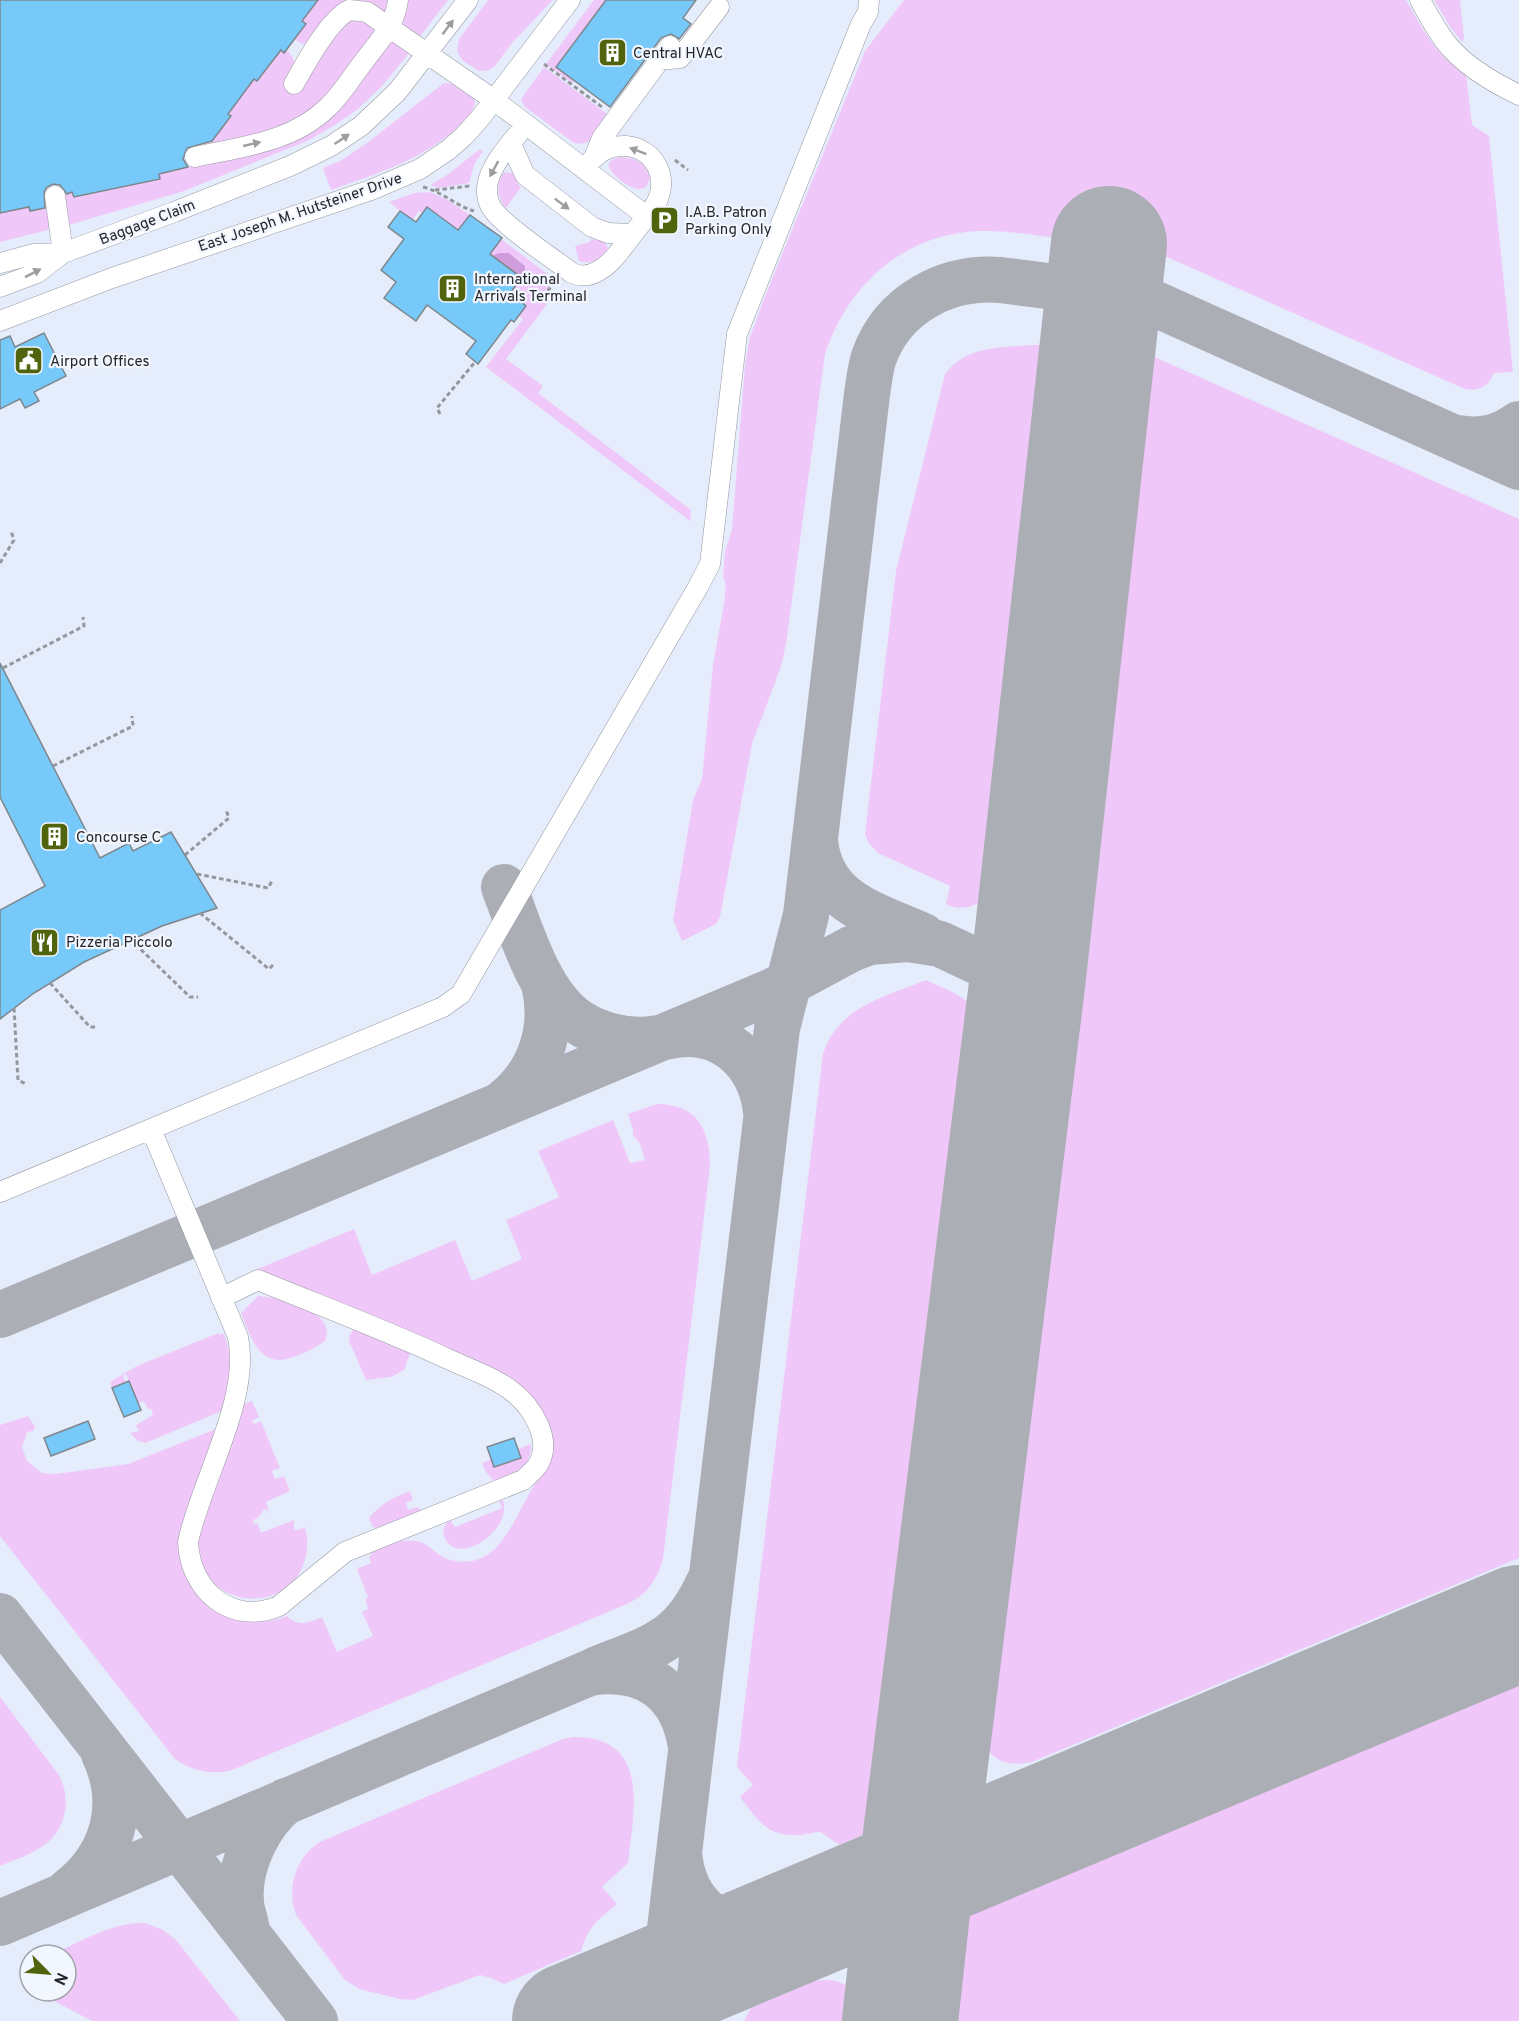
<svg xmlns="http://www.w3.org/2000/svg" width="1519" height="2021" font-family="Overpass,sans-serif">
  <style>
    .built { fill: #e5edfc; fill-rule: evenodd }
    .green { fill: #efc8f9 }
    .forest { fill: #cf9cdc }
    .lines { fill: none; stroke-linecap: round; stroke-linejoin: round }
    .taxiway { stroke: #acaeb5; stroke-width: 46 }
    .runway { stroke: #acaeb5; stroke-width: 116 }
    .building { fill: #76c9f8; stroke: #7f868b; stroke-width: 1.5 }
    .minor-casing { stroke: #9598a0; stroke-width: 21 }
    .path { stroke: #95979d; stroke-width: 3; stroke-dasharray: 4.5 3; stroke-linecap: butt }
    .minor { stroke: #fff; stroke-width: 20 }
    .oneway { fill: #9d9d9f }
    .labels { text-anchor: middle; stroke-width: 4.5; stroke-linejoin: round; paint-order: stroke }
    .poi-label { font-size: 15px; fill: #252629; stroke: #f2f6fe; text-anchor: start }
    .street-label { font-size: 15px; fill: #252629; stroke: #f2f6fe }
  </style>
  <rect width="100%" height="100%" fill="#f2f6fe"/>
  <path class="built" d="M0,0H1519V2021H0ZM30,1955H66V1991H30Z"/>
  <path class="green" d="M317,0H390L387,14L375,7L308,43L302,44L294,39L306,24L299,19L301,16L304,19Z
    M406,0H448L422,34L418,37L403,25Z
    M488,0H553L512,43L495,66L489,70L479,71L462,60L457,51L459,39Z
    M594,0H606L556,67L574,80L572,83L546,64Z
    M904,0H1406C1422,28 1437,58 1466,74L1472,125L1489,136L1513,372L1494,373C1488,386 1479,392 1465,389L1178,262C1167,257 1155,251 1144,249C1119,243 1092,242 1066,239C1038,236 1008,230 980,231C904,234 849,283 825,354L787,637L782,664L752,744L720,917L716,924L682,941L673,920L693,800L702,779L713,665L724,604L726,584L723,577L725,552L732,529L745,365L750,337L764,299L865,51Z
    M1434,0H1460L1464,38L1462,42L1451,28Z
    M360,18L377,29L323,102L281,128L209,145L218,134L215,131L216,129L220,131L231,117L228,114L254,79L258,81L270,65L277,48L284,53L286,50C301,62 292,71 286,85L300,92L316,64L343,24L348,20Z
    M391,40L409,52L407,56L382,86L358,109L335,125L307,141L184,191L69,225L66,223L60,195L73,192L74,197L87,194L89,189L91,194L160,178L159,174L279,146Z
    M544,67L607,114L610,119C600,131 592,147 574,143L525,107L521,99Z
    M444,83L453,84L475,100C475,111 469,115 462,123C426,159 378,173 331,190L323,168L340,161L367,143Z
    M480,149L483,151L474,165L469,183L438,188L430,185L447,175Z
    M619,157C635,158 644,161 650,176C647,206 611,176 608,165L611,160Z
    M504,172L513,173L518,184L521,187L506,208C496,197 496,185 504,172Z
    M429,192L446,199L470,215L458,230L427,207L422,213L419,211L412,220L389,202L414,193Z
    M45,198L52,229L0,242V213L3,212L4,207L5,212L18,209L28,202L30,211L47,207Z
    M501,239L554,279L543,294L550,300L506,359L543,386L538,393L691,510L690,521L486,367L523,319L519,316L526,306L510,293L524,276L521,262L509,253L492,256L490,254Z
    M591,239L605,242L608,249C599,259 593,265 579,261L575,246L590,242Z
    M1037,345L1059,346L997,880C989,901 967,915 946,904L950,886L878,853L868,842L865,834L896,571L945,374C966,345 1004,347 1037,345Z
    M1150,355L1519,519V1558L1032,1762C1000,1769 984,1755 978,1724L1133,386L1139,369Z
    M926,980C948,991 981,999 979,1029L889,1803C884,1829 862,1836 840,1845L820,1832C814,1832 807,1834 801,1835C767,1838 758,1820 740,1797L753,1785L737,1767L823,1054C838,1007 884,997 926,980Z
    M657,1104C697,1104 710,1129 710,1166L663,1559C657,1580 647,1595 627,1604L232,1770C215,1776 189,1770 175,1759L0,1536V1425L28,1416L35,1427L33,1431L27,1432L22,1447L27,1461L42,1473L56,1474L128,1464L216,1429L180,1548C186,1604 232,1636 287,1616C298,1627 309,1623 322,1617L337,1652L373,1636L362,1612L368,1609L365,1599L368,1597L357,1569L371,1563L369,1557L375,1549L398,1539L400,1541C431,1537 430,1554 451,1560C505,1574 516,1504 542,1475L543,1416L416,1336L253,1271L354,1229L372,1275L455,1240L472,1281L522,1259L506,1220L559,1197L538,1151L613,1120L630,1163L645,1160L640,1144L633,1135V1130L628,1114Z
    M258,1296C278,1297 338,1310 325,1341C314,1349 303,1354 290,1358C258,1368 251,1336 241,1313Z
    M356,1327L411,1351L404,1370L391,1377L366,1380L349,1341L350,1334Z
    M216,1334H224C236,1366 229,1380 222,1411L145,1443L138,1441L130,1433L139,1431L136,1425L153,1415L151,1409H148L144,1401L138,1403L126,1374L123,1376L126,1383L112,1388L110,1382L137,1366Z
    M252,1401L259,1417L252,1421L254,1424L261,1421L280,1468L272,1471L275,1479L284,1476L290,1491L266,1502L271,1516L268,1510L264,1509L258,1518L253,1520L254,1524L257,1523L261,1533L294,1520V1529L298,1530L305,1527C308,1538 308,1548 305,1559C293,1609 224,1611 202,1568C196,1557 197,1543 199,1531L241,1405Z
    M531,1444C532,1464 516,1482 494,1481L486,1472L482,1463L492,1459L495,1467L521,1458L518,1449Z
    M410,1491L413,1500L406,1503L408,1510L417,1507L422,1511L385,1529L373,1527L369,1518C383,1502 391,1499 410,1491Z
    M503,1500C514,1533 448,1573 443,1530L448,1520L452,1522L455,1527L502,1508L499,1501Z
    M1519,1685V2021H944L955,1921Z
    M0,1697L59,1775C72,1799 66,1831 43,1846C30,1855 14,1860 0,1866Z
    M573,1737C651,1736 634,1811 628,1863L602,1887L617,1904C597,1921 589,1925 581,1951L504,1984L491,1978L480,1975L413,2000L400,1999L359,1989L345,1980L296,1915C286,1889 296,1855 322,1841L563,1739Z
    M145,1923L163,1930L176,1940L240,2021H92L35,1991H66V1955H51C80,1942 112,1922 145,1923Z
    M814,1981C822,1980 832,1979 839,1982C854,1988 865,2005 863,2021H744L751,2008Z"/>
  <path class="forest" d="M499,253H509L525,266V273L522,278L492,256Z"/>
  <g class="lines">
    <path class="taxiway" d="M1457,438C1482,442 1499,438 1519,424
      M815,840C820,902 874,914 923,936
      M504,887C521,930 538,994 577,1021C598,1035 625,1042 651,1039C664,1038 677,1033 691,1034C734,1036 762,1071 766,1112
      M909,936L940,944L1027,985
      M503,1103C540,1075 555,1028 544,984
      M0,1315L773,991L851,949L869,942L908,939L940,944
      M0,1616L315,2021
      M595,1670C651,1647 681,1643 708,1584
      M679,1853C681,1877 690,1899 709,1914C745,1943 784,1927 822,1911C841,1903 859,1895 878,1887L892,1885
      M69,1891C113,1857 128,1805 104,1754
      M0,1923L589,1673C645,1664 683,1691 691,1747
      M247,1933C247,1922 241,1912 241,1901C238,1866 259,1822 286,1801
      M660,2019L665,2003L672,1992L689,1975L784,1935
      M560,2021C601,2004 653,1992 667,1943
      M659,2021L777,1028L806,915L867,394C869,382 870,369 874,357C893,304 946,276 1000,280L1142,298L1519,467"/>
    <path class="runway" d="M570,2021L1519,1623
      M900,2021L916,1875L1027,985L1109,244"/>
  </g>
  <path class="building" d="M0,0H318L302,21L306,24L290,45L284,53L281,50L257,81L254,79L228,114L231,116L212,141L187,148L183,159L188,167L159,174L160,179L74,197L72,192L67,194L60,185L53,184L47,187L44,192L45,208L30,211L29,207L0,213Z
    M606,0H696L683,18L691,24L679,39L671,34L661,38L610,107L556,67Z
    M427,207L458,230L470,215L502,238L490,254L522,278L510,293L526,306L514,322L511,320L478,364L466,354L476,341L427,305L416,321L384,298L396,282L381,270L404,239L388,227L400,211L416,222Z
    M44,333L66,376L34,392L39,401L25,408L20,399L0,409V340L10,336L15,347Z
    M0,663L100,858L129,843L133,851L171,832L217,908L162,926L84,962L34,993L0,1019V910L45,886L0,797Z
    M129,1381L141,1410L124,1417L112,1388Z
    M88,1421L95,1439L51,1456L44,1438Z
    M514,1438L521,1458L494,1467L487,1447Z"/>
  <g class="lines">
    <defs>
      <path id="minor" d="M1420,0C1428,15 1437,31 1447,44C1465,66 1494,83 1519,95
        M659,60L680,58L719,7
        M294,84C305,64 329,20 349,10L367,12L494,100L646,216
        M526,124C513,141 496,158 489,178C486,187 486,196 490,205C498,223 554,259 572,273C581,277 590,276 598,271C612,264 620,250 630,238C638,227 648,216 655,205C670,179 656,149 626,146C606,145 596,154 584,169
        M511,144L525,175L592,227L608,233L632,234
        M595,155L602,138L670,46
        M195,157C241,147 293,142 328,107C342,94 353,75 365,60C380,40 395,25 398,0
        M55,196L63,253
        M0,263L34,254L63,253L174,212L290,166L331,146L361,126L397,92L468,0
        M0,287L37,273L63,253
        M0,321L112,278L371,190L420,169L448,150L464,136L481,117L570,0
        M151,1129L238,1337C251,1399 201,1480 188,1542C190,1591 232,1626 279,1606L345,1552L523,1480C529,1475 535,1470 539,1463C552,1439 532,1407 513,1392C494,1377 469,1369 448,1359C386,1330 321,1306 258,1280L221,1298
        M0,1192L443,1007L461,994L698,587L710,564L737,334L861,24L868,12L869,0"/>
    </defs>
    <use href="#minor" class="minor-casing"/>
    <path class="path" d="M544,64L602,107
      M675,160L688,170
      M423,187C443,192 456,206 474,211
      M435,190L470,186
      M548,296L545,294L555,282
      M440,414L437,408L475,362
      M0,563L14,540L11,531
      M3,668L84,626L83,617
      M53,766L133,726L132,716
      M185,855L229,818L226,810
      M197,874L268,888L272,881
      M200,913L269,969L275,963
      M130,939L190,997H198
      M50,983L90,1027H97
      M14,1008L18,1080L26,1084"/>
    <use href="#minor" class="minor"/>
  </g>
  <defs><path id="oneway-solid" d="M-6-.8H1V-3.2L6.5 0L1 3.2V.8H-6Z" transform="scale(1.5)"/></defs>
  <g class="oneway">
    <use href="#oneway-solid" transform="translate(448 27) rotate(-53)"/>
    <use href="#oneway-solid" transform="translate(342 139) rotate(-34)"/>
    <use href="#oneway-solid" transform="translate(252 144) rotate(-13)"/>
    <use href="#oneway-solid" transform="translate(638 151) rotate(-159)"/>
    <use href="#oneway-solid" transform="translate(494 169) rotate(118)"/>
    <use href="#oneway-solid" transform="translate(562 204) rotate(37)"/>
    <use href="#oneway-solid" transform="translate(33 273) rotate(-27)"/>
  </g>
  <defs>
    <symbol id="building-square" viewBox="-11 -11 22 22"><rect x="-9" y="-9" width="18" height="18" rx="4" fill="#50640e" stroke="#f2f6fe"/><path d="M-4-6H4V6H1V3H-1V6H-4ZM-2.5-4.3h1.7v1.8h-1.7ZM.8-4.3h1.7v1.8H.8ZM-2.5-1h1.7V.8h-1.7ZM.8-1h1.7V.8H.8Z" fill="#fff"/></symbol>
    <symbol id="parking-square" viewBox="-11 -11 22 22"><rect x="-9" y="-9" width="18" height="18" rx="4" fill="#50640e" stroke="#f2f6fe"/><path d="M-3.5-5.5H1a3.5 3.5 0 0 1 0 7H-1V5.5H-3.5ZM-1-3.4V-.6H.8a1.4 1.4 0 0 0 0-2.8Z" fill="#fff"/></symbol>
    <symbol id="civic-square" viewBox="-11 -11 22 22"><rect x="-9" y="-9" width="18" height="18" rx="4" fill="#50640e" stroke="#f2f6fe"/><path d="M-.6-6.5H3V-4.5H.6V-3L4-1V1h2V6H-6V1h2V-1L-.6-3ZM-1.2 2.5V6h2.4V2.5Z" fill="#fff"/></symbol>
    <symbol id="restaurant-square" viewBox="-11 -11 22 22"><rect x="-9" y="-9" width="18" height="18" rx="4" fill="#50640e" stroke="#f2f6fe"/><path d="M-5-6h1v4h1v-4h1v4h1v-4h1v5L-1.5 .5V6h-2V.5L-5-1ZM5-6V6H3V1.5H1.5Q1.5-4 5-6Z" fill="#fff"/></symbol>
  </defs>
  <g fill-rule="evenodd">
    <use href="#building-square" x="596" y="36" width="33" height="33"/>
    <use href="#parking-square" x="648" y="204" width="33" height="33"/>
    <use href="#building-square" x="436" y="272" width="33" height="33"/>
    <use href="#civic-square" x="12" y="344" width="33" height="33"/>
    <use href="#building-square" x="38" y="820" width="33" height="33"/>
    <use href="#restaurant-square" x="28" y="926" width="33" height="33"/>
  </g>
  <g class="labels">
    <g class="poi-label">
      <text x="633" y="58">Central HVAC</text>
      <text x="685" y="217">I.A.B. Patron<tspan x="685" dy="17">Parking Only</tspan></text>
      <text x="474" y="284">International<tspan x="474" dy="17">Arrivals Terminal</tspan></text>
      <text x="50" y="366">Airport Offices</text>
      <text x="76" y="842">Concourse C</text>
      <text x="66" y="947">Pizzeria Piccolo</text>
    </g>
    <g class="street-label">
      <text transform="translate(300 212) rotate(-19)" y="5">East Joseph M. Hutsteiner Drive</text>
      <text transform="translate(147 222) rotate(-21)" y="5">Baggage Claim</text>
    </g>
  </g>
  <g transform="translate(48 1973) rotate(115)"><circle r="28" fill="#f2f6fe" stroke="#a0a3a9" stroke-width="1.5"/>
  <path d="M0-4.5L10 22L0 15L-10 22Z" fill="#50640e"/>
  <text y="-9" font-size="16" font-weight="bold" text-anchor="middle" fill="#252629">N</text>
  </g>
</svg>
